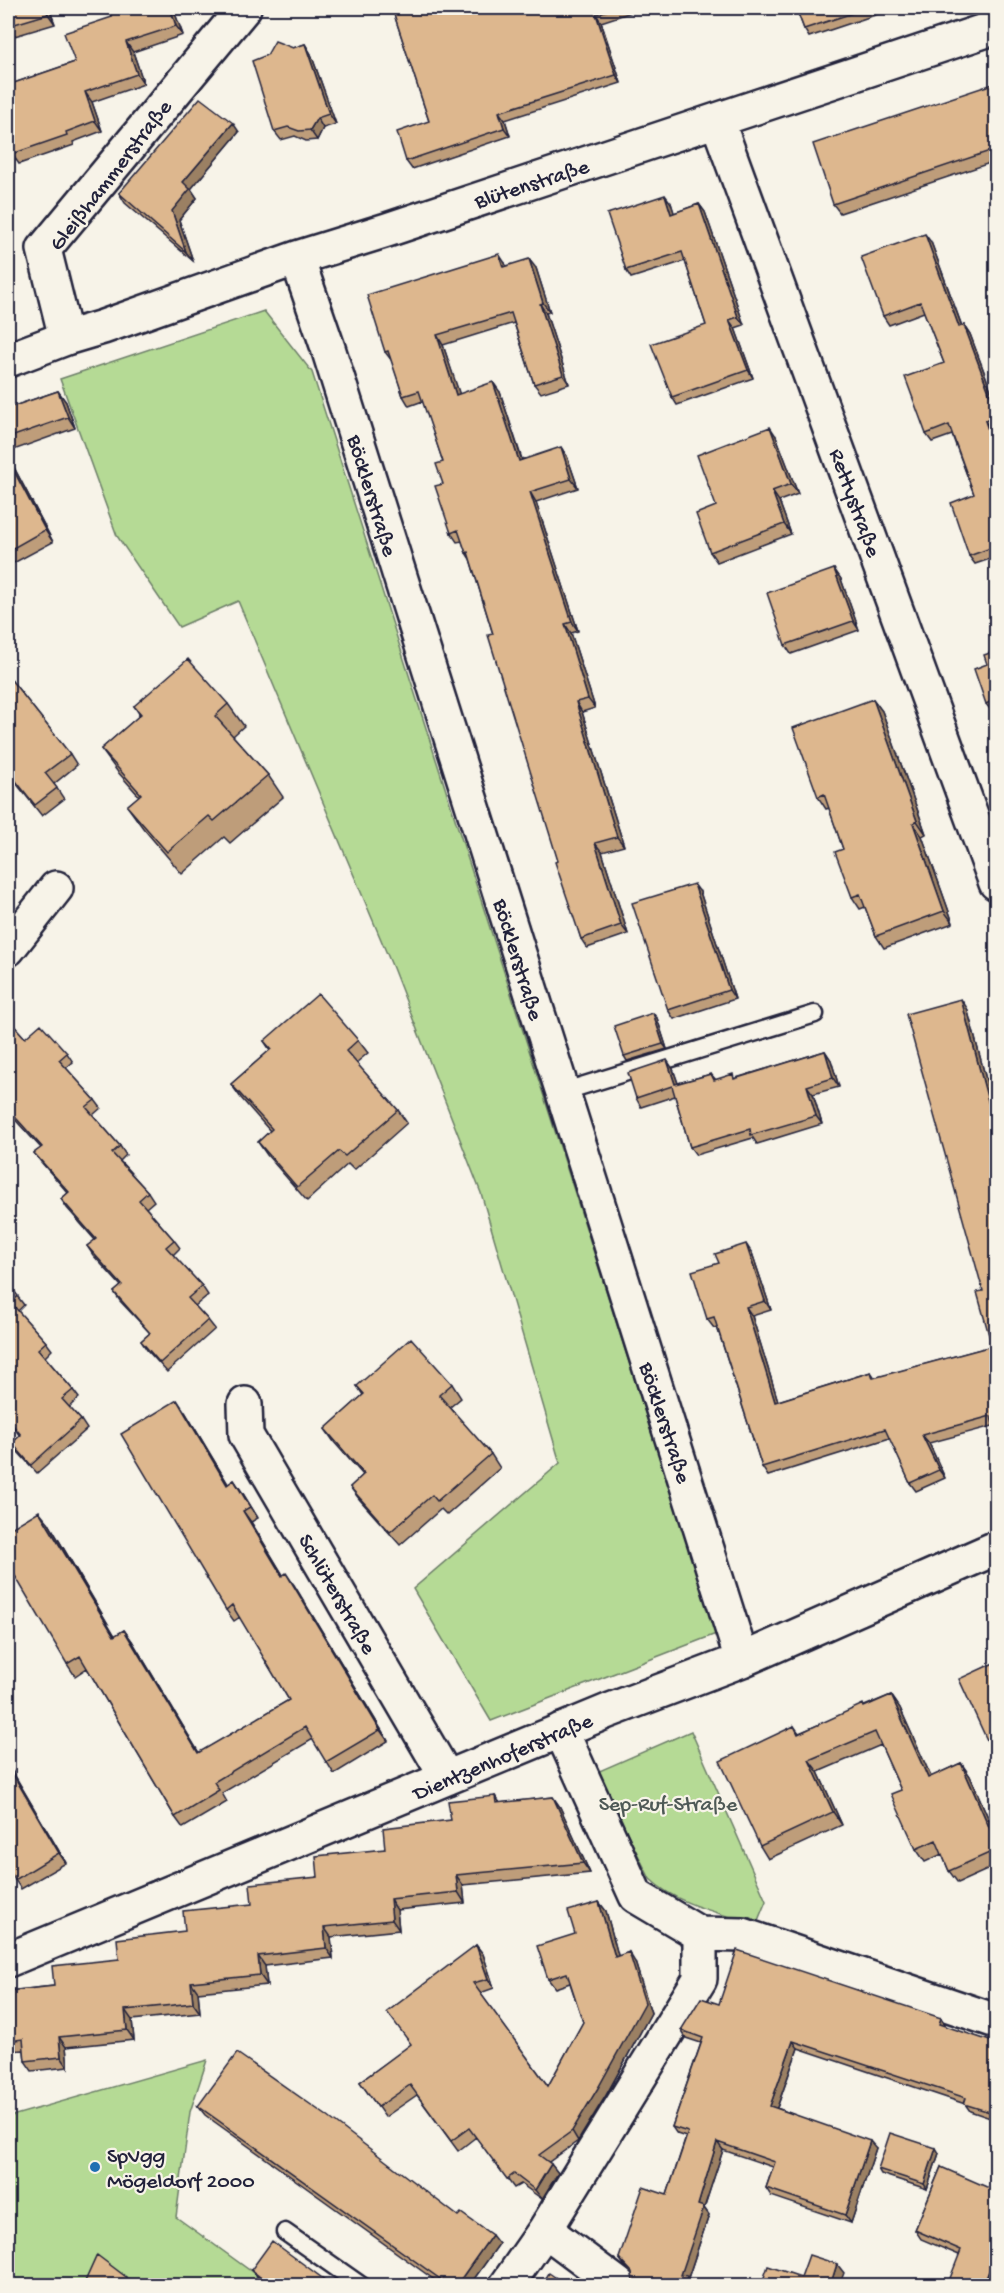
<svg xmlns="http://www.w3.org/2000/svg" width="1004" height="2293" font-family="'Gochi Hand',sans-serif">
  <style>
    .green { fill: #b5da95; stroke: #6c7e68; stroke-width: 1.5 }
    .lines { fill: none; stroke-linecap: round; stroke-linejoin: round }
    .service-casing { stroke: #22223b; stroke-width: 21 }
    .minor-casing { stroke: #22223b; stroke-width: 38 }
    .service { stroke: #f7f3e8; stroke-width: 16 }
    .minor { stroke: #f7f3e8; stroke-width: 33 }
    .wall { fill: #be9d7a; stroke: #22223b; stroke-width: 1.5 }
    .shaded-wall { fill: #9b8063; stroke: #22223b; stroke-width: 1.5 }
    .building { fill: #ddb78e; stroke: #22223b; stroke-width: 1.5 }
    .poi-dot { fill: #1f6fb2; stroke: #f7f3e8; stroke-width: 2 }
    .labels { text-anchor: middle; stroke-width: 4.5; stroke-linejoin: round; paint-order: stroke }
    .street-label { font-size: 22px; fill: #22223b; stroke: #f7f3e8 }
    .park-label { font-size: 22px; fill: #4e5956; stroke: #f7f3e8 }
    .poi-label { font-size: 22px; fill: #22223b; stroke: #f7f3e8; text-anchor: start }
  </style>
  <rect width="100%" height="100%" fill="#f7f3e8"/>
  <filter id="ink" filterUnits="userSpaceOnUse"><feTurbulence type="fractalNoise" baseFrequency=".0167" numOctaves="2"/><feDisplacementMap in="SourceGraphic" scale="12" xChannelSelector="R" yChannelSelector="G"/><feConvolveMatrix kernelMatrix="1 2 1 2 8 2 1 2 1" color-interpolation-filters="sRGB"/></filter>
  <g filter="url(#ink)">
    <path class="green" d="M264,311L312,372L716,1634L491,1721L413,1589L560,1463L481,1193L393,968L238,601L179,627L117,536L60,379Z
      M691,1731L766,1901L756,1925C721,1913 677,1905 650,1879L597,1772Z
      M207,2060L190,2112L176,2217L270,2285L8,2286V2117Z"/>
    <g class="lines">
      <defs>
        <path id="service" d="M562,1092L815,1014
          M285,2232L362,2286"/>
        <path id="minor" d="M717,120L996,883
          M297,258L328,348L742,1660
          M66,338L44,249L244,8
          M8,360L66,338L103,327L297,258L387,230L996,27
          M8,949L56,888
          M245,1404L246,1435L447,1778
          M700,1934L743,1935L996,2021
          M8,1960L608,1711L742,1660L996,1548
          M545,2230L620,2286
          M506,2286L545,2230L700,1979V1934L636,1896L561,1730"/>
      </defs>
      <use href="#service" class="service-casing"/>
      <use href="#minor" class="minor-casing"/>
      <use href="#service" class="service"/>
      <use href="#minor" class="minor"/>
    </g>
    <path class="wall" d="M8,8H49L55,24L8,38Z
      M109,8H173L183,35L133,52L144,84L92,102L102,131L73,142L74,145L19,164L12,154L8,143V85L75,62L112,17Z
      M392,8H638V10L601,22L621,83L505,120L510,136L412,169L406,161L429,121Z
      M796,8H896L809,37L804,29Z
      M305,44L311,54L336,124L323,128L317,140L306,141L295,136L281,140L274,131L293,48Z
      M996,83V161L840,213L833,204Z
      M239,132L191,189L197,198L179,220L193,261L125,203L119,193Z
      M671,203L674,213L699,204L705,212L744,325L735,328L753,378L677,405L672,397L706,325L685,261L631,278L626,270Z
      M931,242L962,326L964,325L970,334L996,404V427L991,429L996,446V557L975,564L969,556L974,494L952,435L932,442L926,434L944,363L924,312L889,325L883,316Z
      M505,263L506,266L536,268L550,312L546,313L569,384L541,393L534,384L514,323L443,345L459,394L500,392L522,459L567,456L578,488L536,502L578,631L571,633L595,708L582,712L624,846L602,852L628,934L587,948L581,939L493,634L470,559L466,553L462,541L457,542L451,533L443,484V462L423,401L409,406L403,396L392,361L385,352Z
      M58,391L66,402L75,428L8,452V408Z
      M776,436L798,494L779,501L791,534L717,562L710,552L716,506Z
      M8,456L53,542L8,566Z
      M834,569L841,579L859,630L791,654L785,645Z
      M996,651V711L993,713L986,704L987,664Z
      M8,676L70,754L77,765L54,784L64,799L42,816L8,773Z
      M873,699L882,711L926,834L922,836L953,923L884,948L876,936L865,907L860,909L852,897L843,849L829,808L826,809L818,797Z
      M228,704L244,726L233,736L268,775L283,797L230,843L224,837L182,874L143,828L127,806L139,796L117,771L101,749L140,715L134,706Z
      M700,892L735,999L674,1019L668,1010Z
      M967,1008L996,1117L993,1426L929,1443L945,1478L916,1491L910,1483L890,1438L768,1476L762,1467L717,1327L714,1328L707,1319L752,1253L771,1310L752,1316L778,1401L871,1372L875,1378L992,1346L983,1291Z
      M657,1018L667,1049L627,1061L624,1056Z
      M8,1019L25,1038L67,1053L73,1062L66,1068L95,1100L101,1108L93,1115L120,1146L126,1155L120,1161L148,1192L154,1201L146,1208L174,1240L180,1248L173,1255L202,1286L208,1295L195,1306L208,1320L215,1329L167,1372L147,1350L141,1341L150,1333L120,1301L114,1292L121,1286L93,1255L87,1246L95,1240L67,1208L61,1199L68,1193L41,1162L34,1153L41,1148L8,1112Z
      M358,1040L368,1053L356,1063L398,1110L407,1123L354,1170L348,1164L307,1201L267,1155L258,1142L270,1131L241,1098L231,1084L270,1050L264,1041Z
      M825,1051L831,1060L839,1087L813,1094L822,1124L757,1144L753,1138L696,1155L690,1147L675,1096L641,1107L636,1098L673,1069L678,1083L711,1074L716,1080L736,1078Z
      M8,1284L24,1305L18,1311L46,1342L52,1350L45,1357L73,1390L79,1398L69,1407L81,1420L87,1429L37,1473L18,1452L12,1443L20,1436L8,1420Z
      M452,1384L461,1398L449,1408L491,1454L500,1468L447,1515L441,1509L400,1545L360,1500L350,1487L363,1475L334,1442L325,1429L363,1395L357,1386Z
      M185,1412L228,1484L234,1480L242,1492L258,1518L251,1522L283,1575L294,1585L388,1741L334,1774L313,1739L222,1793L227,1802L183,1828L175,1817L87,1668L75,1676L67,1664L48,1522L115,1636L124,1630L132,1641L199,1753L289,1700L240,1617L234,1621L226,1610Z
      M996,1662V1749L994,1750L987,1740Z
      M891,1695L900,1708L931,1777L961,1763L970,1776L996,1836V1866L958,1883L949,1871L942,1854L925,1862L916,1849L901,1790L881,1745L818,1772L842,1825L768,1859L760,1846L794,1726L799,1733Z
      M8,1764L66,1863L21,1889L15,1880Z
      M495,1796L500,1803L553,1797L560,1807L590,1873L463,1885L465,1903L397,1910L399,1930L331,1937L333,1958L265,1966L267,1985L198,1992L200,2013L132,2020L134,2040L66,2047L68,2067L32,2071L25,2061L24,2050L8,2051V1991L54,1986L385,1849L451,1820Z
      M599,1902L606,1911L618,1956L635,1962L651,2013L605,2097L578,2141L549,2162L558,2173L542,2199L521,2184L514,2188L476,2137L458,2151L417,2095L385,2117L360,2082L411,2045L476,1945L483,1954L494,1988L480,1993L548,2086L583,2022L570,1983L555,1988L548,1979L575,1934Z
      M719,2004L941,2018L946,2027L996,2043V2120L970,2111L965,2104L798,2048L777,2108L876,2148L851,2223L771,2196L766,2188L773,2167L723,2150L704,2208L709,2215L688,2278L692,2284L691,2286H632L633,2281L632,2274L624,2265L619,2258L667,2195L686,2137L677,2134L672,2127L701,2043L686,2038L681,2030Z
      M198,2106L458,2216L499,2244L469,2286H443L205,2115Z
      M939,2153L927,2189L881,2174L878,2169Z
      M941,2167L993,2286L959,2255L921,2239L915,2230Z
      M251,2270L333,2286H269L255,2275Z"/>
    <path class="shaded-wall" d="M46,8H49L55,24L48,14Z
      M170,8H173L183,35L176,26Z
      M596,14L601,22L621,83L616,75Z
      M126,42L133,52L144,84L137,74Z
      M305,44L311,54L336,124L329,114Z
      M85,92L92,102L102,131L95,121Z
      M499,112L505,120L510,136L504,128Z
      M317,118L323,128L317,140L310,130Z
      M233,123L239,132L191,189L197,198L179,220L193,261L186,252L172,211L183,182Z
      M665,195L671,203L677,222L671,214Z
      M699,204L705,212L744,325L738,317Z
      M925,234L931,242L965,335L959,327Z
      M499,254L505,263L510,276L503,267Z
      M529,259L536,268L550,312L543,303Z
      M540,304L546,313L569,384L563,375Z
      M729,320L735,328L753,378L748,370Z
      M964,325L970,334L996,404V411Z
      M437,335L443,345L463,404L456,395Z
      M493,382L500,392L525,470L519,461Z
      M58,391L66,402L75,428L68,417Z
      M985,421L991,429L996,446V454Z
      M770,427L776,436L798,494L791,484Z
      M561,447L567,456L578,488L571,479Z
      M8,456L53,542L45,530L8,460Z
      M772,491L779,501L791,534L784,524Z
      M530,492L536,502L578,631L572,622Z
      M834,569L841,579L859,630L853,621Z
      M565,624L571,633L595,708L588,699Z
      M873,699L882,711L926,834L917,821Z
      M576,702L582,712L624,846L617,837Z
      M913,823L922,836L953,923L944,911Z
      M595,843L602,852L628,934L621,925Z
      M694,884L700,892L735,999L729,990Z
      M961,999L967,1008L996,1117V1131Z
      M653,1013L657,1018L667,1049L663,1044Z
      M825,1051L831,1060L839,1087L833,1078Z
      M667,1060L673,1069L681,1092L675,1084Z
      M807,1086L813,1094L822,1124L816,1116Z
      M746,1244L752,1253L771,1310L765,1301Z
      M746,1307L752,1316L781,1411L775,1402Z
      M177,1400L185,1412L235,1496L227,1485Z
      M922,1435L929,1443L945,1478L939,1470Z
      M234,1480L242,1492L258,1518L250,1507Z
      M39,1511L48,1522L122,1648L114,1636Z
      M243,1511L251,1522L290,1587L282,1576Z
      M286,1573L294,1585L388,1741L380,1730Z
      M124,1630L132,1641L206,1765L198,1753Z
      M891,1695L900,1708L937,1790L928,1778Z
      M809,1760L818,1772L842,1825L833,1812Z
      M961,1763L970,1776L996,1836V1843Z
      M8,1764L66,1863L59,1853L8,1766Z
      M495,1796L502,1806L496,1803Z
      M553,1797L560,1807L590,1873L583,1863Z
      M456,1875L463,1885L465,1903L458,1892Z
      M390,1899L397,1910L399,1930L392,1920Z
      M599,1902L606,1911L621,1966L615,1957Z
      M324,1927L331,1937L333,1958L326,1948Z
      M476,1945L483,1954L494,1988L488,1979Z
      M629,1952L635,1962L651,2013L605,2097L578,2141L572,2131Z
      M258,1956L265,1966L267,1985L260,1975Z
      M191,1982L198,1992L200,2013L193,2003Z
      M125,2010L132,2020L134,2040L127,2030Z
      M941,2018L946,2026L944,2032L939,2024Z
      M59,2037L66,2047L68,2067L61,2057Z
      M793,2041L798,2048L775,2113L770,2106Z
      M870,2141L876,2148L851,2223L845,2215Z
      M717,2142L723,2150L704,2208L709,2215L688,2278L692,2284L691,2286H684L681,2275L698,2205Z
      M936,2148L939,2153L927,2189L924,2184Z
      M551,2164L558,2173L542,2199L535,2190Z
      M492,2235L499,2244L469,2286H456Z
      M996,2253V2277L993,2286H983Z
      M837,2264L844,2273L839,2286H830Z"/>
    <path class="building" d="M8,8H46L48,14L8,26Z
      M109,8H170L176,26L126,42L137,74L85,92L95,121L66,132L67,135L12,154L8,141V85L75,62L64,33L112,17Z
      M392,8H615L596,14L616,75L499,112L504,128L406,161L397,132L429,121Z
      M796,8H868L804,29Z
      M275,41L293,48L305,44L329,114L317,118L310,130L299,131L288,127L274,131L252,61L267,55Z
      M996,83V149L833,204L813,144Z
      M200,98L233,123L183,182L190,189L172,211L186,252L119,193Z
      M665,195L671,214L699,204L738,317L729,320L748,370L672,397L651,344L706,325L682,252L626,270L607,214Z
      M925,234L959,327L964,325L996,411V416L985,421L996,454V546L969,556L951,503L974,494L949,425L926,434L905,377L944,363L920,302L883,316L861,257Z
      M499,254L503,267L529,259L543,303L540,304L563,375L534,384L511,313L437,335L456,395L493,382L519,461L561,447L571,479L530,492L572,622L565,624L588,699L576,702L617,837L595,843L621,925L581,939L555,862L558,861L488,635L493,634L468,552L466,553L458,530L451,533L435,486L443,484L436,464L443,462L419,391L403,396L388,351L385,352L367,295Z
      M58,391L68,417L8,438V408Z
      M770,427L791,484L772,491L784,524L710,552L696,514L716,506L697,455Z
      M8,460L45,530L8,551Z
      M834,569L853,621L785,645L767,593Z
      M996,651V699L986,704L974,669L987,664L984,655Z
      M188,659L228,704L215,716L268,775L214,821L209,816L167,852L127,806L141,794L101,749L141,714L134,706Z
      M8,676L70,754L45,773L57,788L35,805L8,771Z
      M873,699L917,821L913,823L944,911L876,936L860,894L852,897L835,852L843,849L824,794L818,797L793,728Z
      M694,884L729,990L668,1010L632,903Z
      M318,994L358,1040L346,1051L398,1110L345,1156L339,1151L297,1187L258,1142L272,1129L231,1084L271,1049L264,1041Z
      M961,999L996,1131V1437L991,1416L922,1435L939,1470L910,1483L885,1429L762,1467L714,1317L707,1319L692,1271L719,1263L715,1254L746,1244L765,1301L746,1307L775,1402L871,1372L873,1378L992,1346L977,1292L983,1291L906,1014Z
      M653,1013L663,1044L624,1056L614,1026Z
      M8,1019L25,1038L41,1024L67,1053L59,1060L95,1100L86,1107L120,1146L112,1153L148,1192L139,1200L174,1240L166,1247L202,1286L188,1298L208,1320L160,1363L141,1341L150,1333L114,1292L122,1285L87,1246L96,1239L61,1199L69,1192L34,1153L42,1147L8,1109Z
      M825,1051L833,1078L807,1086L816,1116L751,1135L750,1129L690,1147L672,1086L636,1098L628,1073L667,1060L675,1084L711,1074L714,1080L733,1074L734,1079Z
      M8,1284L18,1296L11,1303L46,1342L38,1349L73,1390L62,1399L81,1420L31,1465L12,1443L21,1435L8,1419Z
      M411,1338L452,1384L439,1395L491,1454L437,1501L432,1495L390,1532L350,1487L364,1474L325,1429L364,1394L357,1386Z
      M177,1400L227,1485L234,1480L250,1507L243,1511L282,1576L286,1573L380,1730L326,1762L305,1727L214,1782L219,1790L175,1817L80,1656L67,1664L8,1564V1530L39,1511L114,1636L124,1630L198,1753L289,1700L232,1605L226,1610L121,1434Z
      M996,1662V1736L987,1740L959,1679Z
      M891,1695L928,1778L961,1763L996,1843V1850L949,1871L936,1840L916,1849L891,1794L901,1790L875,1732L809,1760L833,1812L760,1846L720,1761L794,1726L798,1734L863,1704L864,1707Z
      M8,1766L59,1853L15,1880L8,1868Z
      M495,1796L496,1803L553,1797L583,1863L456,1875L458,1892L390,1899L392,1920L324,1927L326,1948L258,1956L260,1975L191,1982L193,2003L125,2010L127,2030L59,2037L61,2057L25,2061L23,2039L8,2041V1991L54,1986L52,1966L119,1959L117,1939L185,1931L183,1911L252,1904L250,1884L318,1877L316,1856L385,1849L383,1828L451,1820L448,1801Z
      M599,1902L615,1957L629,1952L645,2003L598,2088L572,2131L539,2155L551,2164L535,2190L514,2174L507,2179L469,2128L451,2141L410,2085L378,2107L360,2082L411,2044L387,2012L476,1945L488,1979L473,1983L548,2086L583,2022L567,1973L548,1979L537,1946L575,1934L568,1911Z
      M737,1950L941,2018L939,2024L996,2043V2114L964,2104L966,2098L793,2041L770,2106L870,2141L845,2215L766,2188L775,2162L717,2142L698,2205L704,2207L681,2275L687,2276L684,2286H632L633,2281L632,2272L619,2258L643,2187L667,2195L688,2132L672,2127L703,2038L681,2030L701,1998L719,2004Z
      M237,2053L327,2116L458,2216L461,2213L492,2235L456,2286H450L198,2106Z
      M890,2133L936,2148L924,2184L878,2169Z
      M941,2167L996,2191V2253L983,2286H947L961,2250L915,2230Z
      M272,2241L333,2286H272L251,2270Z
      M97,2255L138,2286H83Z
      M809,2255L837,2264L830,2286H761L768,2266L801,2277Z
      M549,2273L568,2286H541Z"/>
  </g>
  <circle class="poi-dot" cx="95" cy="2167" r="6"/>
  <g class="labels">
    <g class="street-label">
      <text transform="translate(109 174) rotate(-52)" y="8">Gleißhammerstraße</text>
      <text transform="translate(531 182) rotate(-18)" y="8">Blütenstraße</text>
      <text transform="translate(374 495) rotate(73)" y="8">Böcklerstraße</text>
      <text transform="translate(857 502) rotate(70)" y="8">Rettystraße</text>
      <text transform="translate(520 959) rotate(73)" y="8">Böcklerstraße</text>
      <text transform="translate(667 1422) rotate(72)" y="8">Böcklerstraße</text>
      <text transform="translate(339 1593) rotate(60)" y="8">Schlüterstraße</text>
      <text transform="translate(502 1755) rotate(-23)" y="8">Dientzenhoferstraße</text>
    </g>
    <g class="park-label">
      <text x="668" y="1810">Sep-Ruf-Straße</text>
    </g>
    <g class="poi-label">
      <text x="107" y="2162">SpVgg<tspan x="107" dy="25">Mögeldorf 2000</tspan></text>
    </g>
  </g>
  <rect width="1004" height="2293" fill="none" stroke="#f7f3e8" stroke-width="30"/>
  <rect x="15" y="15" width="974" height="2263" fill="none" stroke="#22223b" stroke-width="2" filter="url(#ink)"/>
</svg>
